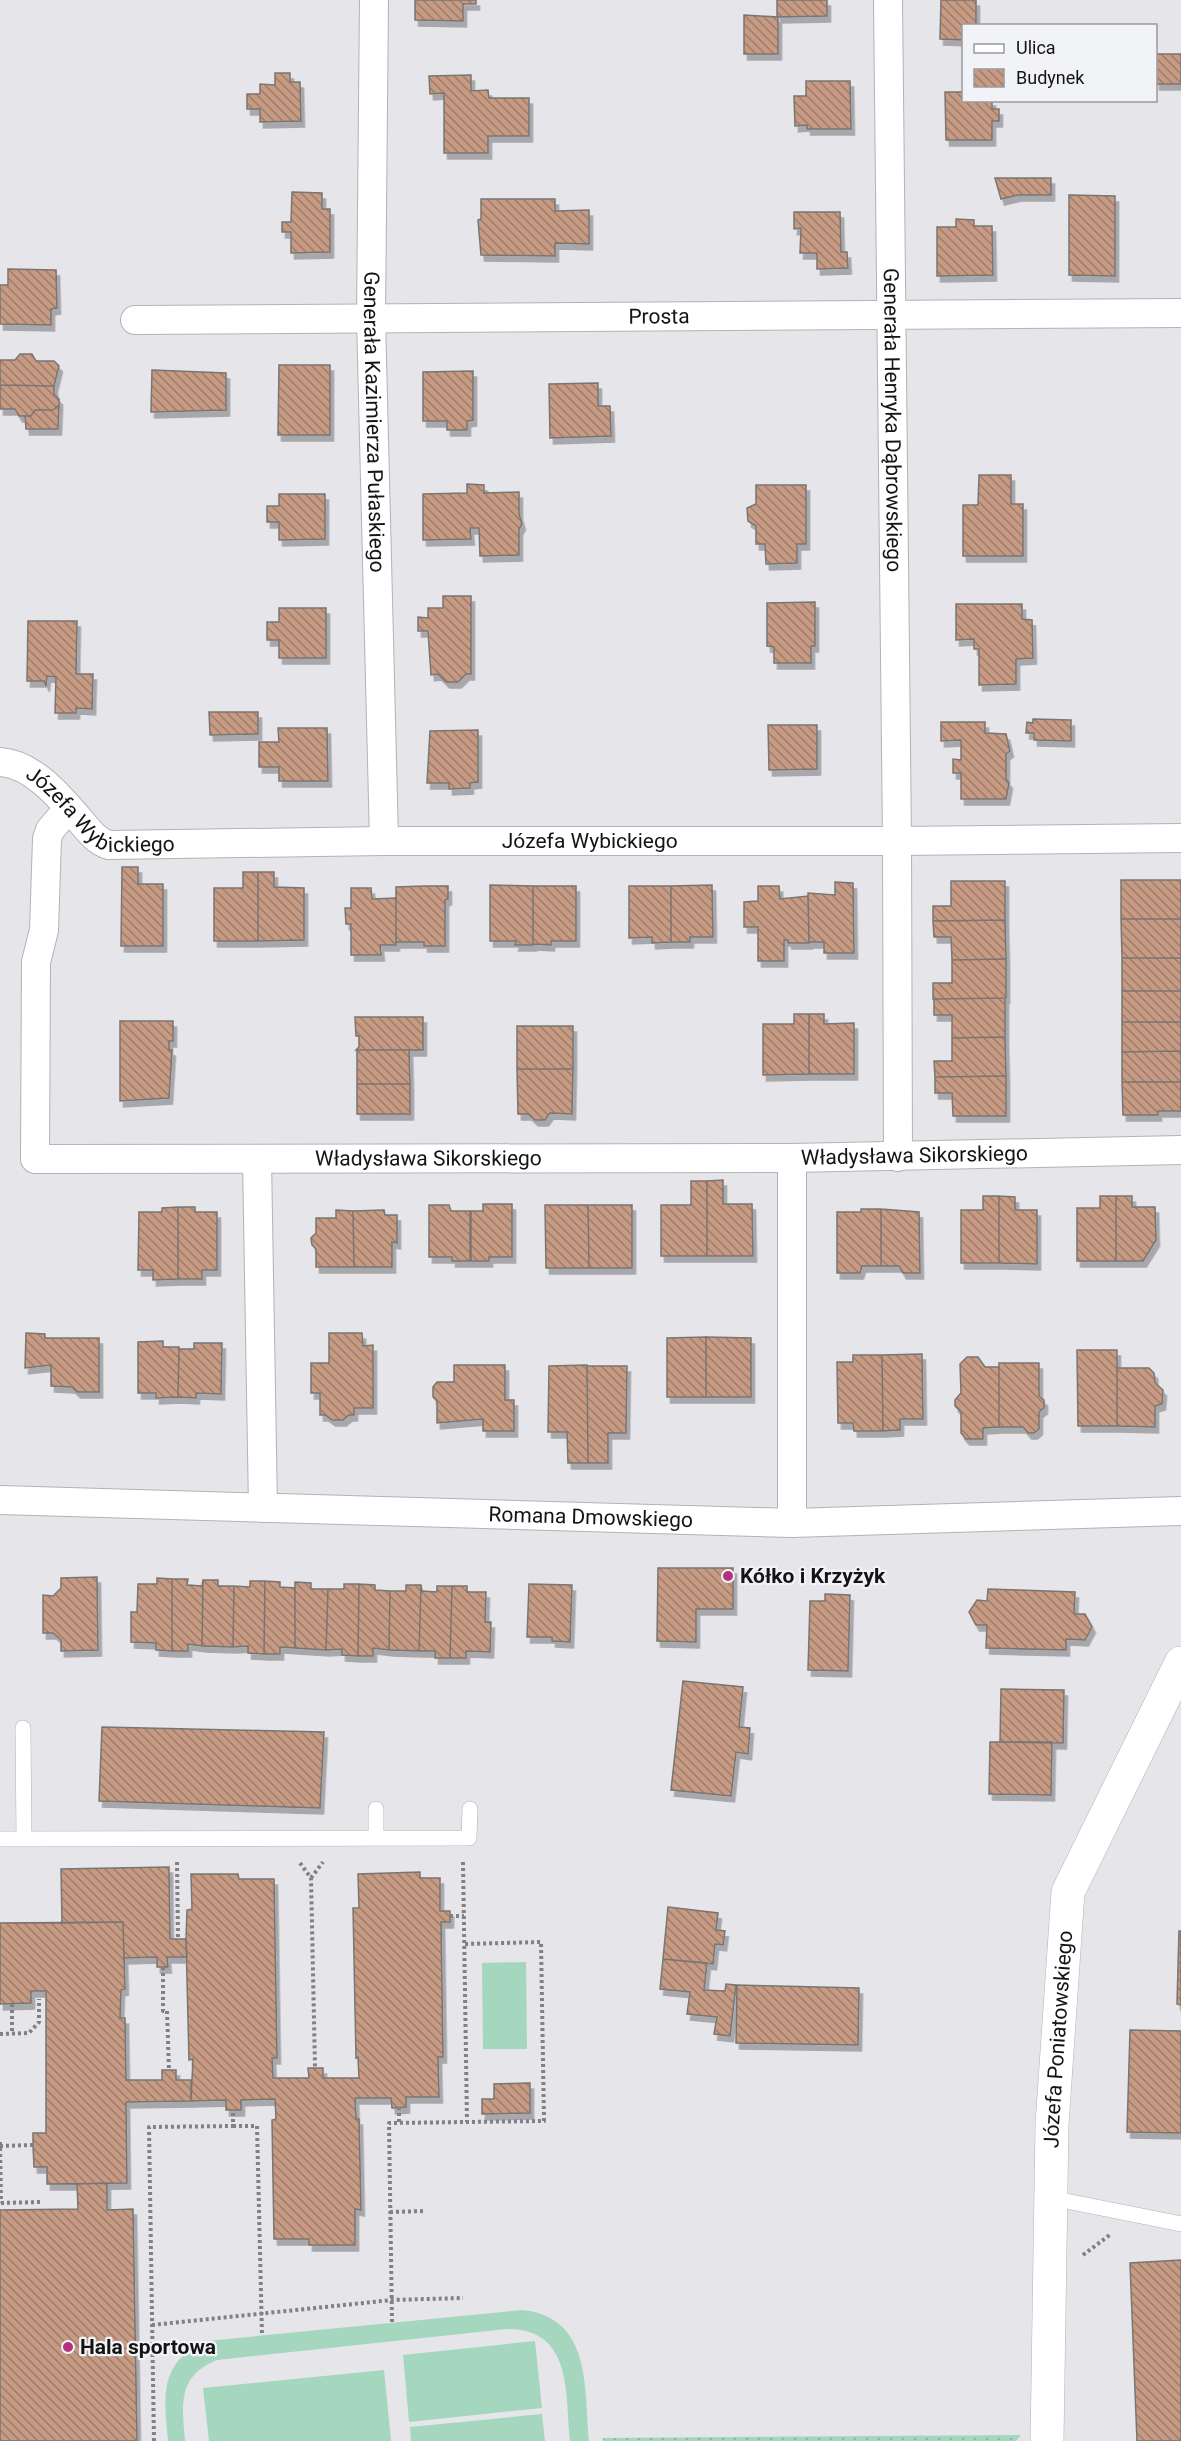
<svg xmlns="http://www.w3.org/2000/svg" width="1181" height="2441" font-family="Roboto,sans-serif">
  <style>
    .grass { fill: #a5d7bf }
    .park { fill: url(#park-dots) }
    .building { fill: url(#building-back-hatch); stroke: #797573; stroke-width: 1.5; filter: url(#shadow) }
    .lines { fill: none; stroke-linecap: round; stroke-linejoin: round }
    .service-casing { stroke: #b2b3b7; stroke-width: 16 }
    .minor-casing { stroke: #b2b3b7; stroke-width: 30 }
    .tertiary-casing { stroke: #b2b3b7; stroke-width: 34 }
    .path { stroke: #818184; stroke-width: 4; stroke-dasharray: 3 3; stroke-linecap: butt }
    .service { stroke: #fff; stroke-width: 15 }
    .minor { stroke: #fff; stroke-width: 28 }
    .tertiary { stroke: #fff; stroke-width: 33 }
    .poi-dot { fill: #b3327e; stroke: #f2f3f7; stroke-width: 2 }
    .labels { text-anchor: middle; stroke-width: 4.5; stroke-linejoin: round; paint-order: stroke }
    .street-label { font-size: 21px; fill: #141415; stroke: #f2f3f7 }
    .poi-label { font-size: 21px; font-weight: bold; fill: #141415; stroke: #f2f3f7; text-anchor: start }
  </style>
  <defs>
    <pattern id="park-dots" width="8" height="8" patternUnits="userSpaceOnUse" patternTransform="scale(1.5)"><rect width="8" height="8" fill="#a5d7bf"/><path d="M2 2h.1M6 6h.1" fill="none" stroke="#8db8a3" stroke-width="1.8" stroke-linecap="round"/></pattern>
    <pattern id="building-back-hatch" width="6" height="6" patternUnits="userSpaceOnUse" patternTransform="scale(1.5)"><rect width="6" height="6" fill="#c79b83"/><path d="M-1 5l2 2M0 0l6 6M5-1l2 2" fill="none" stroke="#a07d6a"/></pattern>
    <filter id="shadow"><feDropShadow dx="3.5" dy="6" stdDeviation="0" flood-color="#0004"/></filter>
  </defs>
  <rect width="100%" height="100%" fill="#e5e5ea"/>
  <path class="grass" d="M526,1962L527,2049H483L482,1963Z
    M522,2310C592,2317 584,2388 589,2441H570C565,2393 573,2329 507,2329L217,2360C177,2376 182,2405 185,2441H168C164,2397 158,2362 207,2341Z
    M535,2341L542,2408L409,2422L403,2355Z
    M384,2370L391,2441H209L203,2388Z
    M542,2414L545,2441H411L410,2427Z"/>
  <path class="park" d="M1021,2435L1016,2441H603V2438Z"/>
  <path class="building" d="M415,0H476V4H463V21L415,20Z
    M777,0H827V16L777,17Z
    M941,0H976V26H964V40L940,39Z
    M744,15L778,17V54H744Z
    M1156,54H1181V84H1156Z
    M275,73H290V82H300L301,121L260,122V109H247V94H260V84L275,85Z
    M471,75V91L488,90L489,98H529V136H488V153H444V93L430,94L429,76Z
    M806,81H850L851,129H807V125L795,126L794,96H806Z
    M945,92H964V100H992V109H999V121H992V140H946Z
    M995,178H1051V195H1018L1001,199Z
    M292,192L322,193V209H330V252L291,253V232H282V222H291Z
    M1069,195L1115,196V276L1069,275Z
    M481,199H555V211L589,210V244L555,243V256L481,255L478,220L481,219Z
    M794,212H840L841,252H847L848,268L817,269V253H800L801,228L794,229Z
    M956,219L974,220V226H992L993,275L937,276V227H956Z
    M8,269L56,270L57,308L51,309V325L0,324V285H8Z
    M20,354H32L36,361H54L59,366L54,386L0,385V360H15Z
    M279,365H330V435H278Z
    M152,370L226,373V410L151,412Z
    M473,371V420L467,421V430H447V421H423V372Z
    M598,383V406H610L611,436L550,438L549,384Z
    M0,385L54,386V394L59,399V405L53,410H35L31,416H19L15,409H0Z
    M59,405L58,429H26L25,416H31L35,410H53Z
    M979,475H1011V504H1023V556H963V505H978Z
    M467,484L484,485V493L519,492V514L522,524L519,529V555L480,556L479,528H470L471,539L423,540V494L467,493Z
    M756,485H806V544H797V563L766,564L765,544H756V526L748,521L747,508L756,504Z
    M279,494H325V539L279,540V522H267V506H279Z
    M443,596H471V674H466L458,682H446L438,674L431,675L428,631H418V617L428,618V608H443Z
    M815,602V646H811V663H774V647L767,646V603Z
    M956,604H1022V619L1032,620L1033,658L1016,659V684L979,685V649H974V639L956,640Z
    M279,608H326V658H279V640H267V622H279Z
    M28,621H77L76,674H93L92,709L76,708V713H55L56,677L47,676L46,686L44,681H27Z
    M209,712H258V734L210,735Z
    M1033,719L1071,720V741L1034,740V733H1026L1027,722L1033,723Z
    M941,722H985V733L1006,734L1010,751L1006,754V779L1009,783L1006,799H961V773H953V759L961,760V740L941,741Z
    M768,725H817V769L769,770Z
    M278,728H327L328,781H279V767H259V742H279Z
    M478,730V782L470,783V788L449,789V783H427L430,731Z
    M122,867H138V884H163V946H121Z
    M243,872H258V941H214V888H243Z
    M258,872H274V887L304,888V940L258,941Z
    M1121,880H1181V919H1121Z
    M951,881H1005V920L933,921V906H951Z
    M835,882L853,883L854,953H824V942H809L808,893L835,895Z
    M490,885L533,886V945H515L516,941H490Z
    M712,885L713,937H690V942H671V886Z
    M424,886H448V899L445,900V946H424V942H396V887Z
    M533,886H576V941H551V945L533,944Z
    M629,886H671V942L652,943V937L629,938Z
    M758,886H779L780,899L808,896L809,943H788V940H784V961H758V927H744V902L758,901Z
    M351,888H371L372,899L396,898V945H380L381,955H351V924H346L345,908H351Z
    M1121,919H1181V958H1122Z
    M1005,920L1006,959L952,960L951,937H934L933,921Z
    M1122,958H1181V991H1122Z
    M1006,959V998L933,999V983H952V960Z
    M1122,991H1181V1022H1122Z
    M1005,998V1037L952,1038V1015H934V999Z
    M794,1014H809V1074L763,1075V1024H794Z
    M809,1014H824V1024L854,1023V1074H809Z
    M355,1017H423V1050H356L359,1047V1036H356Z
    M120,1021H173V1041H169V1050H172L169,1098L120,1101Z
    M1122,1022H1181V1051L1122,1052Z
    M517,1026H573V1069H517Z
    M1005,1037L1006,1076L935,1077L934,1061H952V1038Z
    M357,1050H409L410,1084H357Z
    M1181,1051V1082H1122V1052Z
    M517,1069H573L572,1114L550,1113L545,1120H535L528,1114H518Z
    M1006,1076V1116H953L952,1093H935V1077Z
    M1122,1082H1181V1111H1158V1115H1123Z
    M357,1084H410V1114H357Z
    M723,1180V1204H752L753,1256H707V1181Z
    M691,1181H707V1256H661V1205H691Z
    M983,1196H999V1263H961V1210H983Z
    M999,1196L1015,1197V1210H1037V1264L999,1263Z
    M1100,1196H1116V1261H1077V1208H1100Z
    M1116,1196H1132V1207H1155L1156,1240L1143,1261H1116Z
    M483,1204H512V1257H489V1261H471V1211H483Z
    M429,1205H449L451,1211H470V1261H452V1257H429Z
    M545,1205H588L589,1268H546Z
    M588,1205H632V1268H589Z
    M178,1207H195V1212H217V1270H202V1279H178Z
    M178,1207V1279L153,1280V1270H138L139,1212H162V1208Z
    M861,1209H881V1266H862L860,1273H837V1212H861Z
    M881,1209L919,1212L920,1273H903L899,1266H881Z
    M336,1210L353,1211L354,1267H316V1249L312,1245L311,1238L316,1233V1218H336Z
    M384,1210L385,1215H397V1243L392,1242V1267H354L353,1211Z
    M26,1333L45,1334V1338H99V1392H77L72,1387L51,1386V1365L25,1368Z
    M329,1333H362L363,1346L373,1345V1408H354V1415H349L343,1420H332L325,1415H320V1393H311V1363H329Z
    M706,1337V1397H667V1338Z
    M706,1337L751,1338V1397H706Z
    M163,1341V1347H179L178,1397L156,1398V1393H138V1342Z
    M194,1343H222L221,1394L196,1393V1398L178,1397L179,1349H194Z
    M1077,1350H1117V1426H1078Z
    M922,1354L923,1419H900V1430L883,1431L882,1355Z
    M853,1355H882L883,1431H854L853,1423H838L837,1362H853Z
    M967,1357H978L985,1367H999V1427L983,1428V1439H966L961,1433V1412L955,1406V1400L961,1393L960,1364Z
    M999,1363H1039V1396L1044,1400V1408L1039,1412V1429L1034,1433H1028L1023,1427H999Z
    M454,1365H505V1400H514V1431H483V1419L437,1423V1401L433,1397V1387L437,1382H454Z
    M587,1365L588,1463H568L567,1432H548L549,1366Z
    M587,1366H627L626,1433H608V1463H588Z
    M1117,1368H1149L1154,1373L1155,1383L1163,1390L1162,1404L1155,1406V1427L1117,1426Z
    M658,1568H733V1609H696V1642L657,1641Z
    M97,1577L98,1650L61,1651V1640L53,1633H43V1595L53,1596L61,1588V1578Z
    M157,1578L172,1579V1651L156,1650V1643L131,1642V1612H137L138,1584H157Z
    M172,1579H188L187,1585L202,1586L203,1580L202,1646L188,1644V1651H172Z
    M203,1580H218V1586H234L233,1647L202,1646Z
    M250,1581H265L264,1654L248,1653V1646L233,1647L234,1586L250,1587Z
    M265,1581L280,1582V1587L295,1588V1582V1648L280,1647V1654H264Z
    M295,1582L311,1583V1589H328L326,1650L295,1648Z
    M344,1584H359L358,1656L342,1655V1649L326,1650L328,1589H344Z
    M359,1584L375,1585V1590L390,1591L389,1650L373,1648V1656H358Z
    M529,1584L572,1585L570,1642L552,1641V1637H527Z
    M406,1585H421L419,1651L389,1650L390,1591H406Z
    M421,1585L422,1591L437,1592V1586H452L450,1658H435V1651H419Z
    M452,1586H467V1592H486L485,1622H491L490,1652L466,1651V1658H450Z
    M988,1589L1075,1592L1074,1614H1085L1092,1627L1085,1640L1066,1639V1650L986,1648L987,1625H976L969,1612L977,1600L987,1601Z
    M825,1594L850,1595L848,1671L808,1670L810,1601H825Z
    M683,1681L743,1687L739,1727L750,1728L748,1754L736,1752L731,1796L671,1790Z
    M1001,1689L1064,1690L1063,1743L1000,1742Z
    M102,1727L324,1732L320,1808L99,1801Z
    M990,1742H1052L1051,1795L989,1794Z
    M169,1867L170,1939H186L187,1957H167L168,1967H157V1957L124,1958L123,1922L62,1923L61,1869Z
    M420,1872V1878H440V1911H450V1922H441L443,2057H438L439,2097H406V2107L392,2108L391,2098H355L356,2119H359L361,2210L355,2209V2245H309V2239H274L272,2120L276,2119L275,2099L241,2100V2110H226V2100L191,2101L193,2059L189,2060L186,1939L187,1910L192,1909L191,1874H238L239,1879H274L277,2058H272L273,2078H309L308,2068H323V2078H359L358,2057L356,2058L353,1908H359L358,1874Z
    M668,1907L718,1913L716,1930L725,1931L723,1945L715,1944L713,1964L663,1959Z
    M123,1922L125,1989L121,1990L120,2018H125L126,2080H162V2070H176V2080H191V2101L126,2102L127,2183L47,2184V2167H34L33,2145V2133H46V1991H31V2003L0,2004V1923Z
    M1179,1931H1181V2005L1177,2004Z
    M663,1959L707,1963L704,1990L725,1991L726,1984L736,1985L730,2036L714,2034L717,2017L687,2014L690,1992L660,1989Z
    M737,1985L859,1988L858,2045L736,2043Z
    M1130,2030L1181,2031V2133L1127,2132Z
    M530,2083V2113L482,2114V2099H494V2084Z
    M107,2183V2210L133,2209L137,2441H0V2210L78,2209L77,2184Z
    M1181,2260V2441H1137L1130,2263Z"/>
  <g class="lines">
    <defs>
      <path id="service" d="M23,1728L24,1839
        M376,1809V1837
        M0,1839L469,1838L470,1809
        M1051,2198L1181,2224"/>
      <g id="minor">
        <path id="s1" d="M374,0L371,318L384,841"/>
        <path id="s2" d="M888,0L897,841L1181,838"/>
        <path id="s3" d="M135,320L1181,313"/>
        <path id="s4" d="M0,762C32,764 58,795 78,818C87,828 95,841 109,845L384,841H897L898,1157"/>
        <path id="s5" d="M69,808L50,830L47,839L44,930L36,962L35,1159L792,1158L1181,1150"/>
        <path d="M792,1158V1523"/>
        <path d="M257,1159L263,1508"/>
        <path id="s6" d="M0,1500L792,1523L1181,1511"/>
      </g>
      <g id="tertiary">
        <path id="s7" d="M1047,2441L1052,2124L1068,1892L1181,1663"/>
      </g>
    </defs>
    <use href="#service" class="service-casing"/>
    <use href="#minor" class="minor-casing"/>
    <use href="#tertiary" class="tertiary-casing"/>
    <path class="path" d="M177,1862L178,1939
      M463,1862L467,2122
      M300,1863L311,1878L315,2068
      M311,1878L323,1862
      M450,1916H464
      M163,1967V2011H167L169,2070
      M12,2004V2034
      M0,2034L29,2033L39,2022V1999
      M399,2107V2124
      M233,2126H257L262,2335
      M0,2142L1,2203
      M0,2146L33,2145
      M1,2203L40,2202
      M390,2212L425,2211
      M1083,2255L1111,2234
      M392,2322L389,2123L544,2121L541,1942L465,1944
      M152,2325L392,2300L463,2298
      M154,2441L149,2127L233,2126V2110"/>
    <use href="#service" class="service"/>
    <use href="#minor" class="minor"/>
    <use href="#tertiary" class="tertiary"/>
  </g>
  <g class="poi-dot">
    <circle cx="728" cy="1576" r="6"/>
    <circle cx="68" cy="2347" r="6"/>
  </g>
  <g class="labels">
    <g class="street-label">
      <text dy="7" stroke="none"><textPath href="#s3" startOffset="524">Prosta</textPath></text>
      <text dy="7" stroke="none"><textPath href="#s1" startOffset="422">Generała Kazimierza Pułaskiego</textPath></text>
      <text dy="7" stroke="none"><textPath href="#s2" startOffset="420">Generała Henryka Dąbrowskiego</textPath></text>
      <text dy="7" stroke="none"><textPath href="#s4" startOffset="118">Józefa Wybickiego</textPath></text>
      <text dy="7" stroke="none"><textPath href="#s4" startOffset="621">Józefa Wybickiego</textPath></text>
      <text dy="7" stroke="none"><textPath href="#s5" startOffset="1239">Władysława Sikorskiego</textPath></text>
      <text dy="7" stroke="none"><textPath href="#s5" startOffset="753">Władysława Sikorskiego</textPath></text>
      <text dy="7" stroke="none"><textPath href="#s6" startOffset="591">Romana Dmowskiego</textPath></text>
      <text dy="7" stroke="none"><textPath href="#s7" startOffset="402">Józefa Poniatowskiego</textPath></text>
    </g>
    <g class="poi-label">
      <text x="740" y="1583">Kółko i Krzyżyk</text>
      <text x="80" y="2354">Hala sportowa</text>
    </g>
  </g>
  <rect x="962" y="24" width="195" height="78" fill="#f2f3f7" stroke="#999a9d" stroke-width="1.5"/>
  <rect x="974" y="44" width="30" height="9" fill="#ffffff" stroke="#999a9d" stroke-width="1.5"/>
  <text x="1016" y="54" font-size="18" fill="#141415">Ulica</text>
  <rect x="974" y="69" width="30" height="18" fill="url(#building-back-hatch)" stroke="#999a9d" stroke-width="1.5"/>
  <text x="1016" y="84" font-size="18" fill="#141415">Budynek</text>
</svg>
